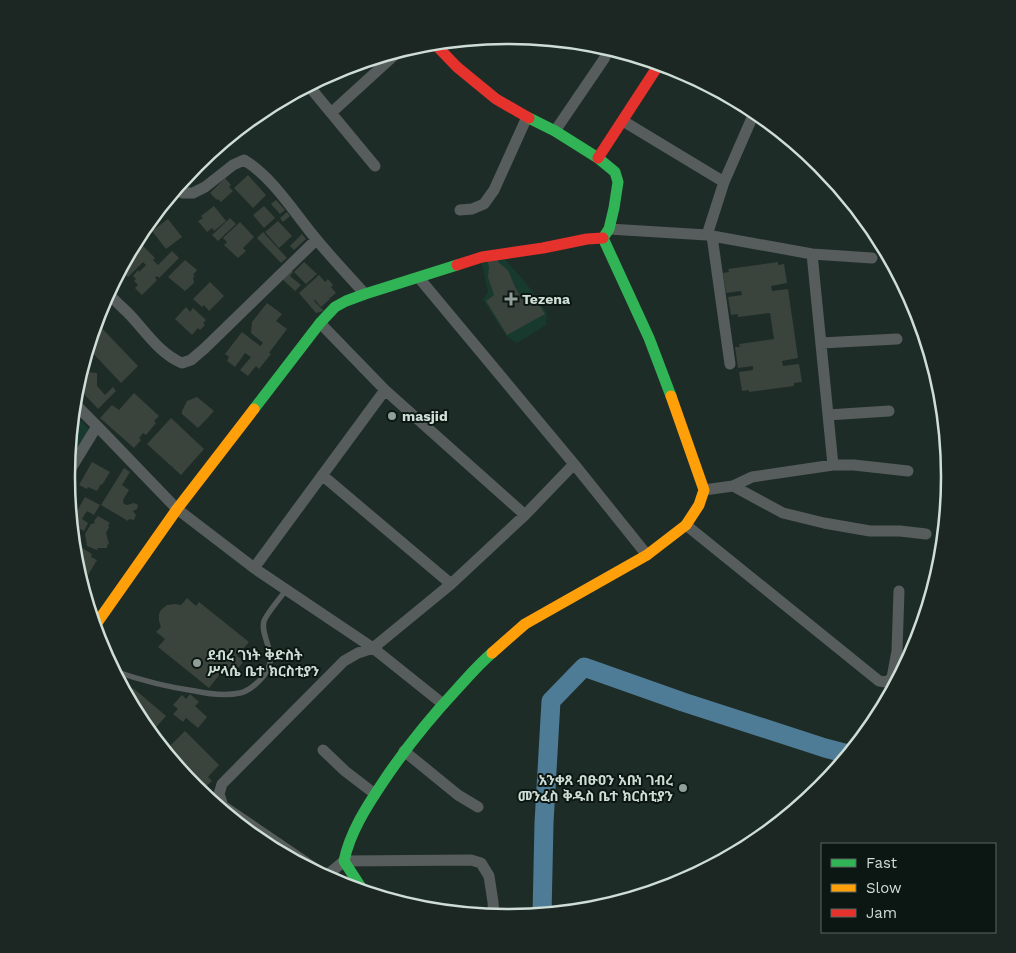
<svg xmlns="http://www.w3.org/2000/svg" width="1016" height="953" font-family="'Work Sans','Noto Sans Ethiopic',sans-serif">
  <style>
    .built { fill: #18392d }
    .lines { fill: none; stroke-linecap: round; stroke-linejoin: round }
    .river { stroke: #4e7c96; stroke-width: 19 }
    .building { fill: #3a433c }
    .lane { stroke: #575d5d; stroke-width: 5.5 }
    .street { stroke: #575d5d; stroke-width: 11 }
    .fast { stroke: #30b455; stroke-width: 11 }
    .slow { stroke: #ff9f0a; stroke-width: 11 }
    .jam { stroke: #e5322d; stroke-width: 11 }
    .poi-dot { fill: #909f99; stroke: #0c1713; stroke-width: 2 }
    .labels { text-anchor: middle; stroke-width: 4; stroke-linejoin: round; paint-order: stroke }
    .poi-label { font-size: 14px; font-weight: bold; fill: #ceddd6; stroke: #0c1713; text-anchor: start }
    .rim { fill: none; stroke: #ceddd6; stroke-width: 2.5 }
  </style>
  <rect width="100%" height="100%" fill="#1e2c27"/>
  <path class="built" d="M502,256L520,276L538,298L547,314L546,325L517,343L507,337L483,300L488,292L481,259Z
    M73,413L93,433L76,460L69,453Z"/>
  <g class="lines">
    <path class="river" d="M542,915L544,823L551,701L584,667L683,702L825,748L848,754"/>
  </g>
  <path class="building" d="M248,175L266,195L253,208L234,188Z
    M225,178L231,185L229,187L233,191L221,202L218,199L217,200L210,193Z
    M276,200L285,210L280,214L271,204Z
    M214,206L226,221L214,231L212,228L207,232L198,221L203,218L201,216Z
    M264,206L275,218L264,228L253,215Z
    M287,212L290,216L283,222L280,218Z
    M230,218L236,224L218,241L212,235Z
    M168,219L182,237L166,249L152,231Z
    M278,221L292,236L279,248L265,232Z
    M240,222L254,237L243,248L246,251L238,258L224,245L227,242L223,238Z
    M263,232L287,258L281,263L257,238Z
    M302,234L306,239L294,250L290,246Z
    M137,240L155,258L153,260L158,265L172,251L179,258L159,278L157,276L155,278L157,280L142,295L135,288L138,285L134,281L136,279L133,276L138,270L139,272L146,265L143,262L128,277L122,271L124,269L122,267Z
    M497,258L499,263L508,270L515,287L522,299L532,293L545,314L507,335L486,301L494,295L488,277L489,267L487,261Z
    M185,260L197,270L193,275L195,276L193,278L194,283L185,291L168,277Z
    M304,262L317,274L306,284L294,272Z
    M778,262V265L784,264L787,283L771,286L772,291L788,289L798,358L782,361L783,366L799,364L802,382L794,383V386L749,392V390L742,391L739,372L753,370V366L738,368L735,347H740L739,344L774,339L770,313L738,317V314L731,315L728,297L742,295L741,291L726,293L723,273L729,272L728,269Z
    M289,268L293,272L290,276L301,285L295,291L280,277Z
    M319,275L325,282L328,279L333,285L331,287L336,293L330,298L328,297L330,299L321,307L315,300L314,301L324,311L316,313L299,293Z
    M210,282L224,296L209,311L204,305L202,307L193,299Z
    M267,303L282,314L276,321L287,329L269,353L271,354L259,369L256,366L248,376L240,370L251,357L245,353L235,367L227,361L229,357L225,354L242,332L260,346L263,343L251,333L252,322Z
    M186,307L190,312L193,308L206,320L203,323L205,325L200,330L198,328L192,335L175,319Z
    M96,322L138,366L121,383L88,348Z
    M84,362L88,366L87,372L97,373V386L105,395L113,387L116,391L98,409L84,394V390L76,389L77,385Z
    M134,393L159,416L154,421L156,423L146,435L143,433L139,438L141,440L134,448L100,418L112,405L119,410Z
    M197,397L214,411L198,428L182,414V411L187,401Z
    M171,418L204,449L181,475L147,444Z
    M92,462L110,472L102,485L101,484L97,491L88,487L87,489L79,485Z
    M124,468L130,472L122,485L129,490L123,500L124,504L127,505L134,503L138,505L137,509L133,511L136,515L135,517L134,520L129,519L128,521L101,505Z
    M85,497L100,505L94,515L87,511L82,519L88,523L84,531L77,527L72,534L71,521Z
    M98,516L110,523L108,525L109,527L106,533L109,544L107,545V548H98L97,550L87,546L85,534L91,524L95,523L94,521Z
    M77,545L92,554L91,557L97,560L87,577L80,574L79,576L75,562L74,550Z
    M187,598L196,606L199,602L249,642L237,656L244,661L229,679L221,673L209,688L158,647L165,639L156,632L161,627L159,621V614L161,610L167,605L175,604L181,605Z
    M133,688L166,716L151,733L141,722L132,706L137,700L129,693Z
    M190,694L199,702L195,706L207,717L198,728L186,718L183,722L173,714L178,709L173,705L182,695L186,699Z
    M185,731L219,765L208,777L212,781L201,791L184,774L165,751Z"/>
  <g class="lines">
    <path class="lane" d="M114,671C140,680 167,687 195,691C209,694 225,696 240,693C250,691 264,678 268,669C276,651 260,636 264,621C267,613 281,597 286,590"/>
    <path class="street" d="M308,85L375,166
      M331,113L400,50
      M623,121L724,182
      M555,131L604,59L609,48
      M175,189L183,193H193L205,187L233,165L244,160C271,176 292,209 312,234C328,254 347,274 365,294
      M460,210L472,209L484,204L494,190L527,117
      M609,229L707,235L812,254L872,258
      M707,235L724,182L755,111
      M712,236L730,364
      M812,254L833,465
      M419,278L574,464L647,555
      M108,293C115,301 123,308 130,315C146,332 160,354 182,363L191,360L205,348L316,240
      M320,323L385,390L525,515
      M821,343L897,339
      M74,403L97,426L177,509L254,568L373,648L443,704
      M828,415L889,411
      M67,475L97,426
      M322,475L451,584
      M733,486L783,513L824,523L870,531H900L926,534
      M704,490L733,486L752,477L833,465H854L908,471
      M686,525L879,681L886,682L892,678L897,651L899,591
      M254,568L385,390
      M323,750L345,771L375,794
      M404,751L458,795L478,807
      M326,876L223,806L219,794L222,784L344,661L358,653L373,648L451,584L525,515L574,464
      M325,877L344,861L471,860L481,863L489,876L493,902L494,917"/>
    <path class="fast" d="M529,118L555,131L598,158L615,172L618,182L614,208L609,229L603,238L649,338L671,396
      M254,409L320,323L335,307L346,301L365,294L457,265
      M364,892L344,861C350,832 367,806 383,782C405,749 430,718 457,689C468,677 479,664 492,653"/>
    <path class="slow" d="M94,627L177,509L254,409
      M492,653L525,624L647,555L686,525L699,505L704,490L671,396"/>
    <path class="jam" d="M433,42L457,67L496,99L529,118
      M598,158L656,69L661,64
      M457,265L482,257L543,248L587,239L603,238"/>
  </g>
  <g class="poi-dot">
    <path d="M508.5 291.5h5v5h5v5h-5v5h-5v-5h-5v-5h5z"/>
    <circle cx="392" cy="416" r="5"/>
    <circle cx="197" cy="663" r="5"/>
    <circle cx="683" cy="788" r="5"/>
  </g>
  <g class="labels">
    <g class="poi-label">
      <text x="522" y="304">Tezena</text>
      <text x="402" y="421">masjid</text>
      <text x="207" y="660">ደብረ ገነት ቅድስት<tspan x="207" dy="16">ሥላሴ ቤተ ክርስቲያን</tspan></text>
      <text x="673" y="785" text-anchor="end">አንቀጸ ብፁዐን አቡነ ገብረ<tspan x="673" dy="16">መንፈስ ቅዱስ ቤተ ክርስቲያን</tspan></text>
    </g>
  </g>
  <path d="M0 0H1016V953H0ZM507 44H509A432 432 0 0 1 941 476V477A432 432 0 0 1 509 909H507A432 432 0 0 1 75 477V476A432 432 0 0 1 507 44Z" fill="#1c2723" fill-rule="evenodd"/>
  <path class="rim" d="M507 44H509A432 432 0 0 1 941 476V477A432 432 0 0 1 509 909H507A432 432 0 0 1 75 477V476A432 432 0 0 1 507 44Z"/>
  <rect x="821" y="843" width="175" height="90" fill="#0c1713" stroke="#5a6661"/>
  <rect x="831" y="859" width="25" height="8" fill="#30b455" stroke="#5a6661"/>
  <text x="866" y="868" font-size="15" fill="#ceddd6">Fast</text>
  <rect x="831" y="884" width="25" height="8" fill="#ff9f0a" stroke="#5a6661"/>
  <text x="866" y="893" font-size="15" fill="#ceddd6">Slow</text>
  <rect x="831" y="909" width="25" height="8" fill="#e5322d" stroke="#5a6661"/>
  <text x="866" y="918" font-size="15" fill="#ceddd6">Jam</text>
</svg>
